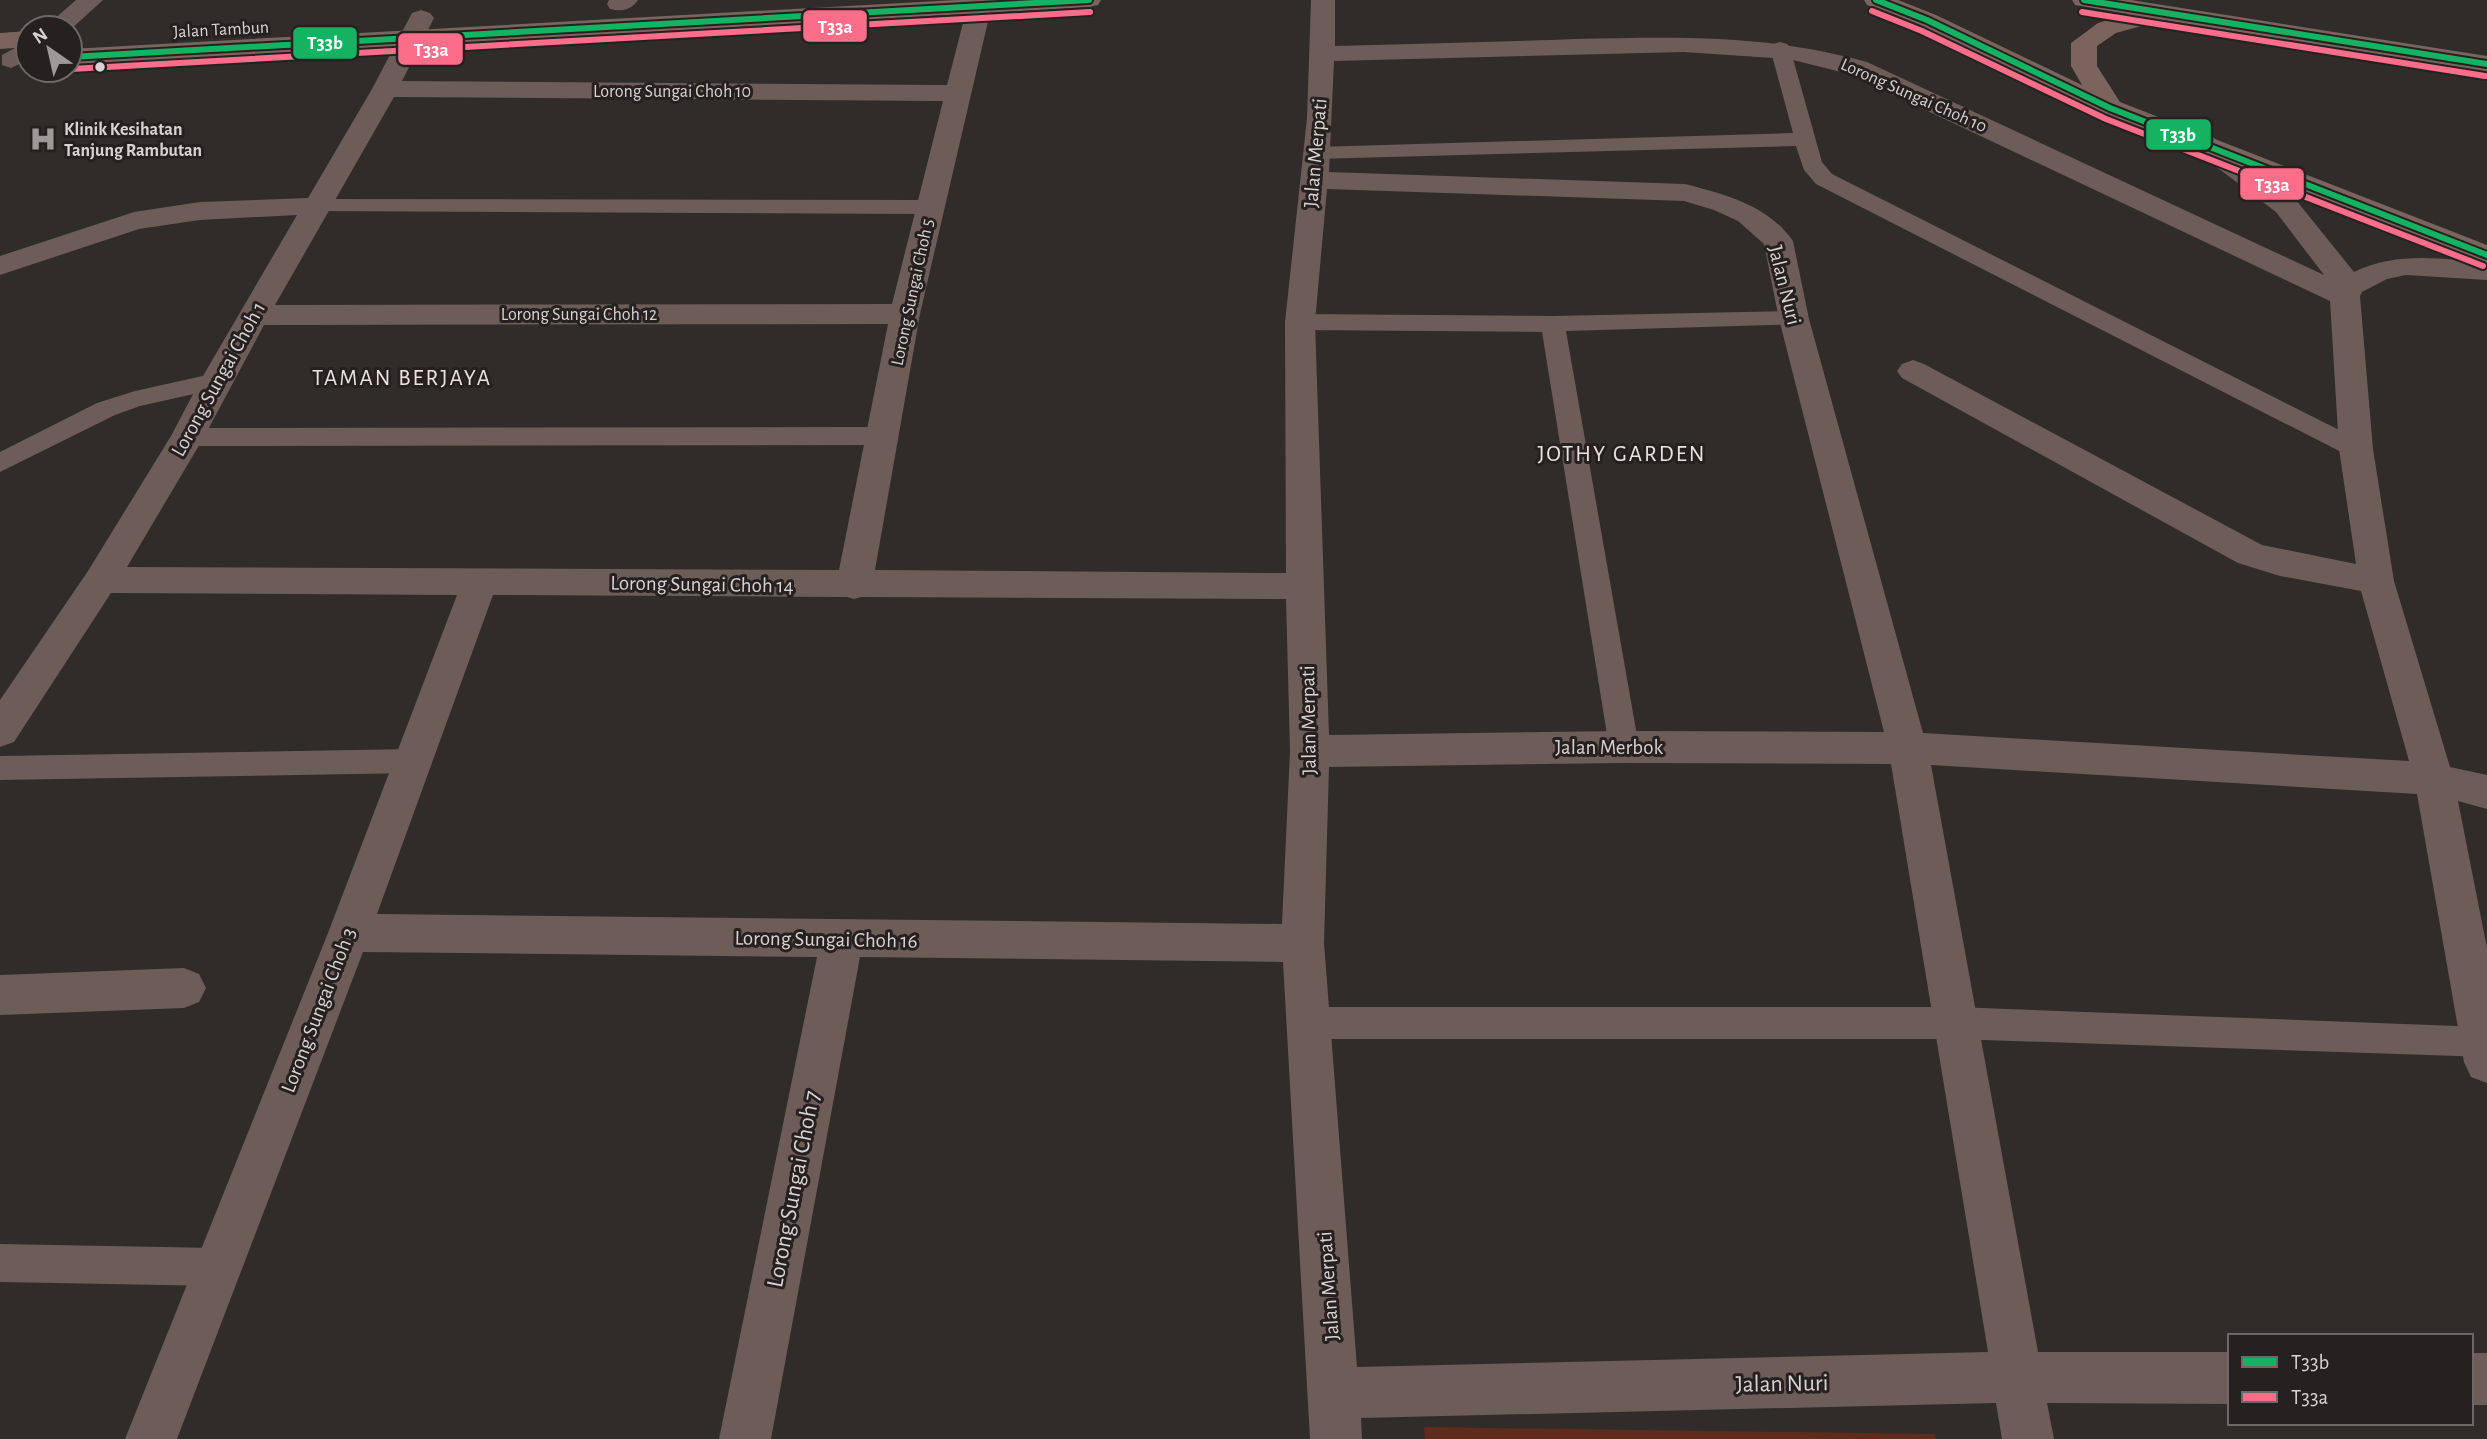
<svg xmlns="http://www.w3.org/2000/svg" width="2487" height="1439" font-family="'Alegreya Sans',sans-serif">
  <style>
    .green { fill: #5e2b1d }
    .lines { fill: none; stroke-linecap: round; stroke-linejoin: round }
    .service { fill: #6d5c57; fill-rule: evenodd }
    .minor { fill: #6d5c57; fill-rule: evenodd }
    .primary { fill: #7a645d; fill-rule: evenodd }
    .bus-1-casing { stroke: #262120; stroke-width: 10 }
    .bus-2-casing { stroke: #262120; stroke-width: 10 }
    .bus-1 { stroke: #13b361; stroke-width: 6 }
    .bus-2 { stroke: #fb6d88; stroke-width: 6 }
    .bus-dot { fill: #d7d3d2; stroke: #262120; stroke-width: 2.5 }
    .labels { text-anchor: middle; stroke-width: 6; stroke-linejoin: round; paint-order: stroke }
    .far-street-label { font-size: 18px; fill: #d7d3d2; stroke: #262120 }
    .far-poi-label { font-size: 18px; font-weight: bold; fill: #d7d3d2; stroke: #262120; text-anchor: start }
    .street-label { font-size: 21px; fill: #d7d3d2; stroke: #262120 }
    .neighbourhood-label { font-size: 23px; letter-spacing: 2px; fill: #e9e2e0; stroke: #262120 }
    .near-street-label { font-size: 24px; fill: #d7d3d2; stroke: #262120 }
    .line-badge { stroke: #262120; stroke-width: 2.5 }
    .badge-label { font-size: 19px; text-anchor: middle; font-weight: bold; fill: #fff }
  </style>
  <rect width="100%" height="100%" fill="#2f2c2a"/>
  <path class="green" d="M1424,1427L1935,1434L1936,1439H1425Z"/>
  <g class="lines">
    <path class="service" d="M1780,42L1787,44L1790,48L1822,162L1832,174L2365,443L2369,449L2365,455L2356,458L2347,455L1816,184L1804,170L1796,146L1316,159L1308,158L1305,153L1308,148L1316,147L1793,133L1770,48L1773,44Z
      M315,199L931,200L939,202L942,207L939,212L931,214L307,211L304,206L307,201Z
      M1794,311L1802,314L1806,319L1802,324L1566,331L1639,747L1635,756L1624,759L1613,756L1609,747L1542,332L1300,330L1292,327L1288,322L1292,317L1300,314L1553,316Z
      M216,373L225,375L228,381L225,387L140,406L115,415L0,472V452L97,403L135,391Z
      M883,427L892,430L896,436L892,442L883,445L187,446L178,443L174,437L178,431L187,428Z
      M412,749L423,752L427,761L423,770L412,773L0,780V756Z
      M1309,1007H1955L2483,1027L2487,1029V1057L1955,1039H1309L1297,1034L1292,1023L1297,1012Z
      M0,1244L217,1248L230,1254L236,1267L230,1280L217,1286L0,1282Z"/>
    <path class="minor" d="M76,0H103L70,30L44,28Z
      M609,0H638C631,10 622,12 610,9L607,4Z
      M969,0H993L920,314L875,570L1286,573L1285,322L1307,118L1311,0H1335V46C1415,44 1495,42 1575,39C1679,37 1766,34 1867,62L2324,275L2276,212L2190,147L2186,141L2190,135L2200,133L2210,135L2296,200L2354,272C2396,251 2441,259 2487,262V280L2406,275L2387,279L2362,292L2360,296L2373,449L2394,581L2450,767L2487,775V809L2458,801L2487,948V1083L2471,1077L2464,1062L2417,794L1931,765L2038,1352H2230V1404L2047,1403L2054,1439H2002L1996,1403L1361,1418L1362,1439H1310L1283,962L860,957L771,1439H719L817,957L363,952L177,1439H125L328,933L457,595L111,593L14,742L0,747V700L88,571L171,436L200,381L297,215L200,220L139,229L0,275V256L134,212L200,202L308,198L372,89L412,13L421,10L430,13L434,18L402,81L947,85ZM1684,52L1789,59L1849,74L2330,301L2339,449L2356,564L2262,545L1924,364L1913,360L1902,364L1897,371L1902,378L2238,563L2280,576L2361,591L2409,761L1923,733L1809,319L1793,241C1768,205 1724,194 1685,184L1329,172L1334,61ZM394,97L943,101L892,304L275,305ZM1327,189L1684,201L1714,210L1738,221L1764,244L1779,319L1884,732L1624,731L1329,735L1315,322ZM888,324L839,570L127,567L204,437L264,325ZM493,595L847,597L854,599L861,597L1286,599L1290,751L1282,924L377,914ZM1624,763L1891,764L1988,1352L1357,1367L1324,943L1329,767Z
      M28,41V60L11,68L2,65V55Z
      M184,968L199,974L206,988L199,1002L184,1008L0,1015V975Z
      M2471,1353H2487V1405H2471Z"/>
    <path class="primary" d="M956,0H1101L1098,5L1089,7L70,65V49Z
      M1864,0H1898L1936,15L2082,85L2071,66V43L2098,23L2128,14L2075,5L2072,0H2131L2487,56V72L2163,20L2116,33L2097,46V66L2120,102L2487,245V264L2101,114L1918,25L1867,5Z
      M28,31V47L0,49V33Z"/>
    <defs>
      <path id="bus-1" d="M1876,0L1927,20L2110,108L2487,255
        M2084,0L2487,64
        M70,57L1089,0"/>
      <path id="bus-2" d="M1872,11L1922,31L2106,119L2483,266
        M2082,12L2485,76
        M71,69L1090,12"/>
    </defs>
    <use href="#bus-1" class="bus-1-casing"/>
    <use href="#bus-2" class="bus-2-casing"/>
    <use href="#bus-1" class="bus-1"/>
    <use href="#bus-2" class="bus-2"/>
  </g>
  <defs>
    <symbol id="hospital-bare" viewBox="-9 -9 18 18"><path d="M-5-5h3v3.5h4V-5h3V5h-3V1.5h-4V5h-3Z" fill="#9c9997" stroke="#262120" stroke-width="2.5" paint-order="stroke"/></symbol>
  </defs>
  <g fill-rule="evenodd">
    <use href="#hospital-bare" x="24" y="120" width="38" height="38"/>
  </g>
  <circle class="bus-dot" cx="100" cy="67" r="6"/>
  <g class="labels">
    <g class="far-street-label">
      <text transform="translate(221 29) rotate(-3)" y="6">Jalan Tambun</text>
      <text x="672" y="97">Lorong Sungai Choh 10</text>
      <text transform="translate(1914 95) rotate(24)" y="6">Lorong Sungai Choh 10</text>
      <text transform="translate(912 292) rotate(-78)" y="6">Lorong Sungai Choh 5</text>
      <text x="579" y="320">Lorong Sungai Choh 12</text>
    </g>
    <g class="far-poi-label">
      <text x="64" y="135">Klinik Kesihatan<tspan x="64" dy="21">Tanjung Rambutan</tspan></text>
    </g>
    <g class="street-label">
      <text transform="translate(1315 153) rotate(-85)" y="7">Jalan Merpati</text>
      <text transform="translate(1785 285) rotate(76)" y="7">Jalan Nuri</text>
      <text transform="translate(218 379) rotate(-61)" y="7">Lorong Sungai Choh 1</text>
      <text transform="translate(702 584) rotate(1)" y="7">Lorong Sungai Choh 14</text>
      <text transform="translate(1308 720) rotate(-91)" y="7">Jalan Merpati</text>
      <text x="1609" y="754">Jalan Merbok</text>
      <text transform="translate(826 939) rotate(1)" y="7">Lorong Sungai Choh 16</text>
      <text transform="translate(318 1010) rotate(-69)" y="7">Lorong Sungai Choh 3</text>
      <text transform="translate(1328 1286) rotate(-94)" y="7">Jalan Merpati</text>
    </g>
    <g class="neighbourhood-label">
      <text x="402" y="385">TAMAN BERJAYA</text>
      <text x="1622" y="461">JOTHY GARDEN</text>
    </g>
    <g class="near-street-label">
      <text transform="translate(793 1189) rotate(-79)" y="8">Lorong Sungai Choh 7</text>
      <text transform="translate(1782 1383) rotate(-1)" y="8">Jalan Nuri</text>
    </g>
  </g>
  <g class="line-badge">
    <rect x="802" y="9" width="66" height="34" rx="7" fill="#fb6d88"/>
    <rect x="292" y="26" width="66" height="34" rx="7" fill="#13b361"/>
    <rect x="397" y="32" width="67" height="34" rx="7" fill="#fb6d88"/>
    <rect x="2145" y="118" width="67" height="33" rx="7" fill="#13b361"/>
    <rect x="2239" y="167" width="66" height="34" rx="7" fill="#fb6d88"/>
  </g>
  <g class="badge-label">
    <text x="835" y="33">T33a</text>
    <text x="325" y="49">T33b</text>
    <text x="431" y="56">T33a</text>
    <text x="2178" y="141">T33b</text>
    <text x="2272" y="191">T33a</text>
  </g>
  <rect x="2228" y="1334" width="245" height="91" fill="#262120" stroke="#6d6867" stroke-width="2"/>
  <rect x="2242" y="1357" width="35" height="10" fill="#13b361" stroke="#6d6867" stroke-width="2"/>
  <text x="2291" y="1369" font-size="21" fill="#d7d3d2">T33b</text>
  <rect x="2242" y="1392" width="35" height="10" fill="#fb6d88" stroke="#6d6867" stroke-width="2"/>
  <text x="2291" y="1404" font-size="21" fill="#d7d3d2">T33a</text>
  <g transform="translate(49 49) rotate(326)"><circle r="33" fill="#262120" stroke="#6d6867" stroke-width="2"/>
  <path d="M0-5L12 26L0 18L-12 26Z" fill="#9c9997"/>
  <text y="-10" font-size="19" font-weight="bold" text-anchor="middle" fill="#d7d3d2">N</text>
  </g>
</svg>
